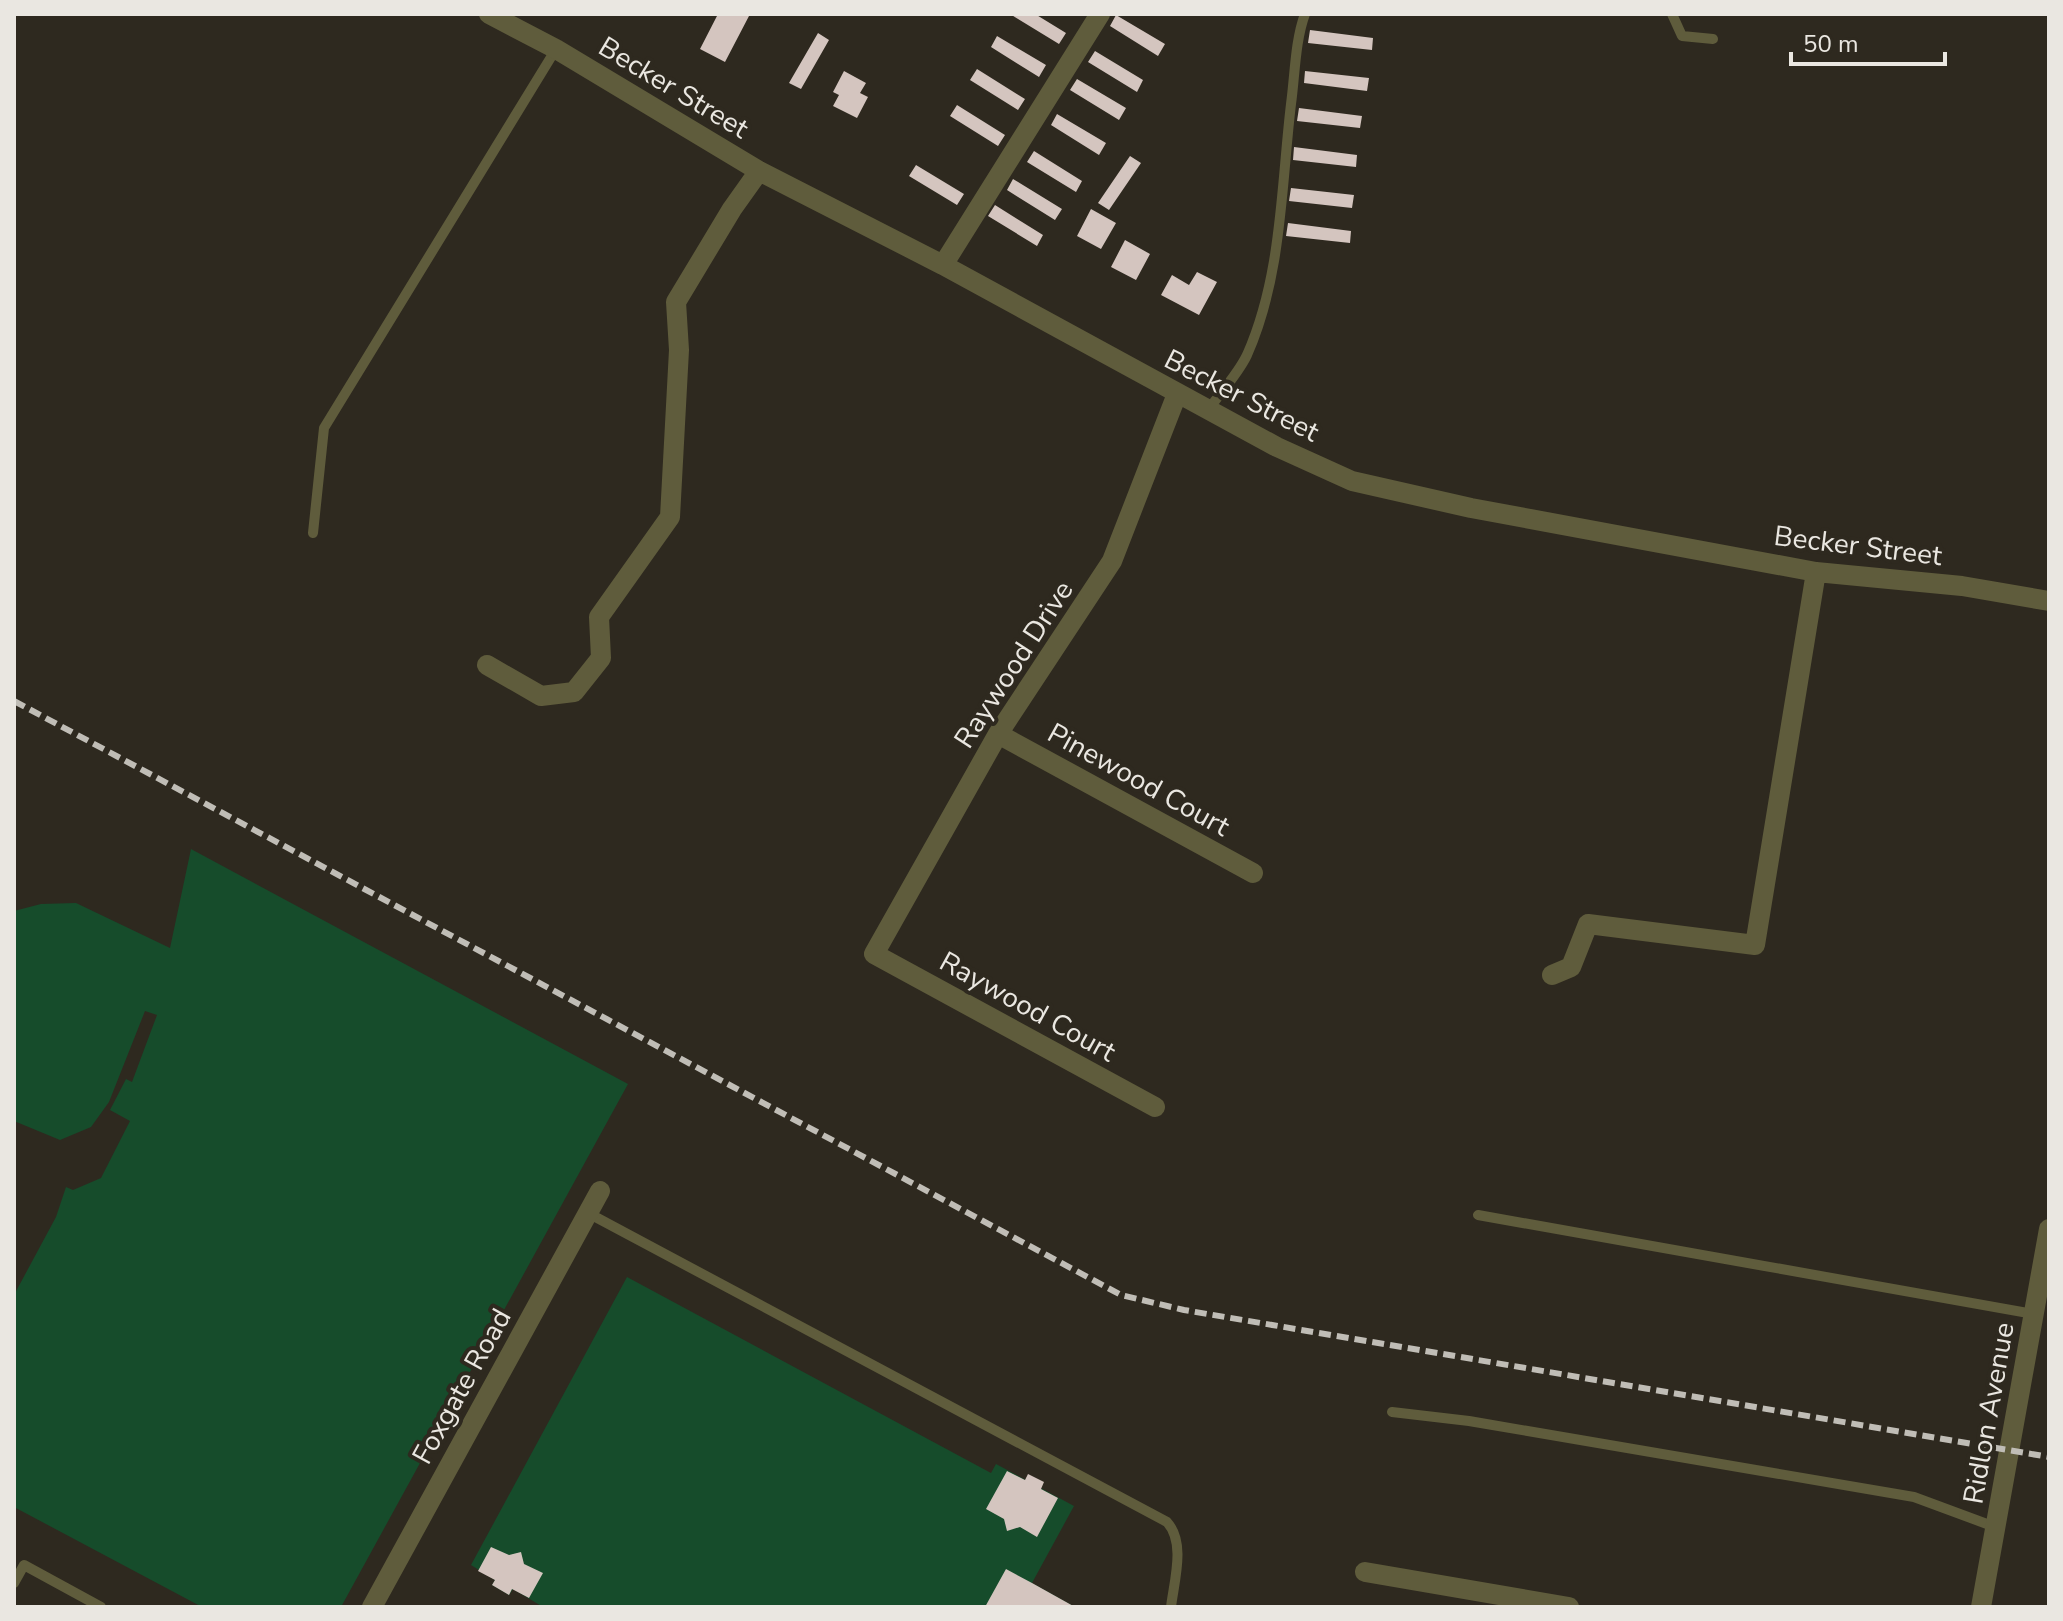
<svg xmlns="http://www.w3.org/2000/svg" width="2063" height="1621" font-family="'Nunito Sans',sans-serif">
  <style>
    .green { fill: #164c2b }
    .building { fill: #d4c5bf }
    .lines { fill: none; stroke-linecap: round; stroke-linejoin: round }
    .service { stroke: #5f5c3c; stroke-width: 10 }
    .minor { stroke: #5f5c3c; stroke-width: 20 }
    .rail { stroke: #c0bdb6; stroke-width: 6; stroke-dasharray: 12 6; stroke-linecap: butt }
    .labels { text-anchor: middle; stroke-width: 8; stroke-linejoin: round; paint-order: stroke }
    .street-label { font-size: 28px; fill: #eae7e1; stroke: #2e291f }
  </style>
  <rect width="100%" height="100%" fill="#2e291f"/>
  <path class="green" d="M191,849L628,1084L341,1607H202L14,1507V1295L56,1217L66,1187L73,1190L101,1178L130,1121L110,1110L126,1079L132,1082L157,1015L145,1011L109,1102L91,1127L60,1140L14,1121V911L41,904L76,903L170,948Z
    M627,1277L991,1473L996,1464L1074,1506L1032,1583L1075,1607H543L513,1589L509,1595L492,1585L495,1580L471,1565Z"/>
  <path class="building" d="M718,14L749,16L725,62L700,49Z
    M1010,14H1035L1066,33L1059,44Z
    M1116,15L1165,44L1158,56L1110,26Z
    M1310,30L1373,38L1372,50L1308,43Z
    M818,33L829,40L801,89L789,83Z
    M997,36L1046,65L1039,77L991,47Z
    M1095,51L1143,80L1137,92L1088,62Z
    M977,69L1025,99L1018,110L970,80Z
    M844,71L866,83L860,93L868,97L857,118L833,106L839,95L833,92Z
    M1305,71L1369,78L1367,91L1304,83Z
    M1077,79L1126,108L1119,120L1070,90Z
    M957,105L1005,135L998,146L950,116Z
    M1299,108L1362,116L1360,128L1297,121Z
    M1057,114L1106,143L1099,155L1051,125Z
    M1294,147L1357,155L1356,167L1293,160Z
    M1034,151L1082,181L1076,192L1027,162Z
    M1130,156L1141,163L1109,210L1098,203Z
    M916,165L964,194L957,205L909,176Z
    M1013,179L1062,209L1055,220L1007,190Z
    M1291,188L1354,195L1352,208L1289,201Z
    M995,205L1043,235L1037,246L988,216Z
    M1091,209L1116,223L1101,249L1077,236Z
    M1288,223L1351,231L1350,243L1286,236Z
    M1125,240L1150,254L1136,280L1111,267Z
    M1197,272L1217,282L1199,315L1161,295L1172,275L1189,285Z
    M1007,1471L1025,1480L1028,1474L1044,1482L1041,1489L1058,1498L1037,1537L1020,1527L1007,1531L1004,1519L986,1509Z
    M491,1547L509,1555L521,1552L524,1564L543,1573L529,1598L512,1589L509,1595L492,1585L495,1580L478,1571Z
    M1006,1569L1032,1583L1075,1607H985Z"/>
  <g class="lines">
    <path class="service" d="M1672,14L1682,36L1713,39
      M1208,410C1221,392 1238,374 1247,355C1282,276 1281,188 1291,104C1295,75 1295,41 1305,14
      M313,533L324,428L556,49
      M588,1213L1167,1522C1186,1543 1174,1581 1171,1607
      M1478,1215L2034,1314
      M1392,1412L1469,1421L1914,1497L1995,1527
      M14,1583L24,1565L101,1607"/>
    <path class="minor" d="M489,14L556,49L759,171L943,265L1277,447L1352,481L1471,508L1816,572L1962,586L2049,601
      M943,265L1100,14
      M487,665L541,696L574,692L601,658L599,617L670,517L679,350L676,302L732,209L759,171
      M998,734L1253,873
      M1552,975L1571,967L1588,924L1755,945L1816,572
      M1155,1107L874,954L998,734L1112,561L1177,394
      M1365,1572L1569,1607
      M372,1607L600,1191
      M1981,1607L2049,1229"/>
    <path class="rail" d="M14,701L1121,1295L1184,1310L2049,1457"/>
  </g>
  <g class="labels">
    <g class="street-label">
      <text transform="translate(674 87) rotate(31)" y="10">Becker Street</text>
      <text transform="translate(1242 395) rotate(27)" y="10">Becker Street</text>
      <text transform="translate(1858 545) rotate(7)" y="10">Becker Street</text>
      <text transform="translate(1013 664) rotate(-57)" y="10">Raywood Drive</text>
      <text transform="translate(1139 779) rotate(29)" y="10">Pinewood Court</text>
      <text transform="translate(1028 1006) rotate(29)" y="10">Raywood Court</text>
      <text transform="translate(461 1386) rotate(-61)" y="10">Foxgate Road</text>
      <text transform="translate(1988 1413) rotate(-80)" y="10">Ridlon Avenue</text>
    </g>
  </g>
  <rect width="2063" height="1621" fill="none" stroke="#eae7e1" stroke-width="32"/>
  <path d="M1791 52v12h154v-12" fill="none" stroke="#eae7e1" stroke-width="4"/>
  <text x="1803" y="52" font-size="24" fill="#eae7e1" stroke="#2e291f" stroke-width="6" paint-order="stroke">50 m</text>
</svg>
